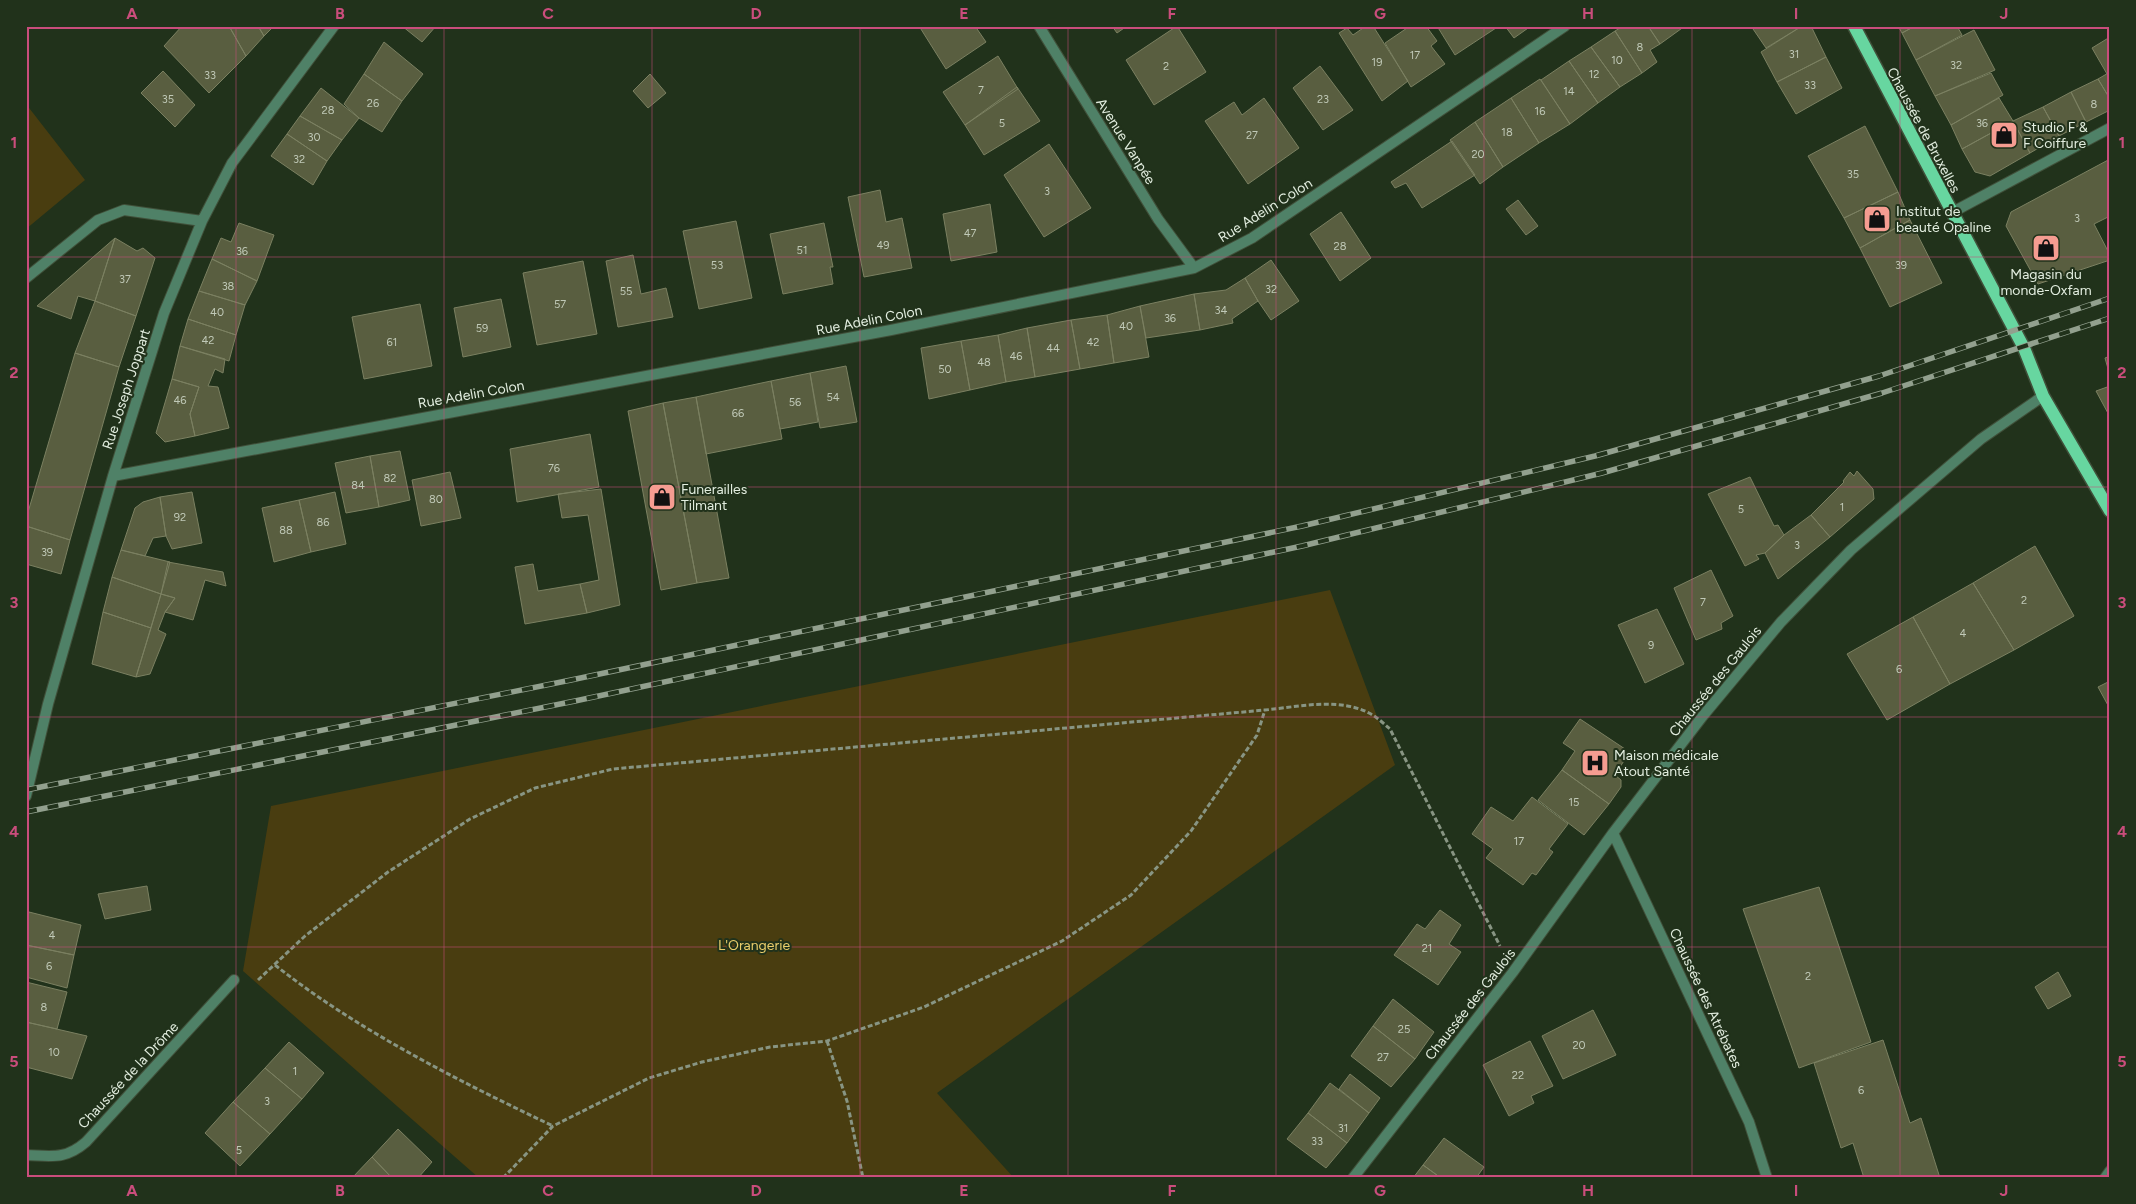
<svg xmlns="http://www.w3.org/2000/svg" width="2136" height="1204" font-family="Figtree,sans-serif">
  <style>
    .green { fill: #493d10 }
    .building { fill: #595e40; stroke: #7b8061 }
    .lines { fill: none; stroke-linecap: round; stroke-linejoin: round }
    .minor-casing { stroke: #40503a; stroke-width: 12 }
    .primary-casing { stroke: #40503a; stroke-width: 15 }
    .path { stroke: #889583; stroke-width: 3; stroke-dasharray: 5 2.5; stroke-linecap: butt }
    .minor { stroke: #4f8167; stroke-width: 10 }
    .primary { stroke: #67d6a0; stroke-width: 12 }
    .rail-casing { stroke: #92a08e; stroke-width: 5.5 }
    .rail { stroke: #21321b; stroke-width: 4; stroke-dasharray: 11; stroke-linecap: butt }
    .grid { fill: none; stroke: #ca4d7c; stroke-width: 1; stroke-opacity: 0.55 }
    .labels { text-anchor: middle; stroke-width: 4; stroke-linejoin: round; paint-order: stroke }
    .number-label { font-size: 11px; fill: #c0c9b7 }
    .poi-label { font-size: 14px; fill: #e2eddf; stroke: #21321b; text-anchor: start }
    .street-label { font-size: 14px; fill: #e2eddf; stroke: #21321b }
    .park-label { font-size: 14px; fill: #e9cd6b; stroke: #21321b }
    .neatline { fill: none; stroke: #ca4d7c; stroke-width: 2 }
    .grid-label { font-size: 16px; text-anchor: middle; font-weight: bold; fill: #ca4d7c }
  </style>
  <rect width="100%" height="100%" fill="#21321b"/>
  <path class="green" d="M26,104L85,180L26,229Z
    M1330,590L1395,765L937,1093L1014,1178H479L243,971L271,806Z"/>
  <path class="building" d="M182,26H229L246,56L209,93L164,46Z
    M229,26H258L264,36L246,56Z
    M258,26H274L264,36Z
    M402,26H436L422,42Z
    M919,26H975L986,42L946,69Z
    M1112,26H1127L1117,33Z
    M1177,26L1206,72L1154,105L1126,60Z
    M1366,26H1373L1408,81L1382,101L1339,33L1347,28L1353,35Z
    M1410,26H1426L1437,41L1431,46L1445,64L1411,87L1385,43Z
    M1437,26H1499L1455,55Z
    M1505,26H1531L1514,38Z
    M1623,26H1648L1660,44L1650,50L1657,62L1642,73L1615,31Z
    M1648,26H1685L1660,44Z
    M1751,26H1802L1766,48Z
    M1802,26H1811L1826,57L1777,82L1761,52Z
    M1898,26H1915L1902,33Z
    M1915,26H1957L1962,35L1916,60L1902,33Z
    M1974,30L1995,70L1935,96L1916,60Z
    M1615,31L1642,73L1620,87L1591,47Z
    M2110,37V72L2107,74L2092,48Z
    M384,42L423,74L402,101L364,74Z
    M1591,47L1620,87L1598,103L1569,61Z
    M998,56L1018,89L965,125L943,92Z
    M1826,57L1842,88L1796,114L1777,82Z
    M1569,61L1598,103L1570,124L1541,80Z
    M1320,66L1353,110L1323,130L1293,88Z
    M163,71L195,105L175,127L141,93Z
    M2110,72V99L2098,79Z
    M1991,73L2003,95L1951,125L1935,96Z
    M364,74L402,101L382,132L359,118L344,104Z
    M650,74L666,93L648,108L633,91Z
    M1540,79L1570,124L1539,143L1511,98Z
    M2098,79L2110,99V110L2086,122L2071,92Z
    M1017,87L1040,121L984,155L965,125Z
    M321,88L359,118L342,140L300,116Z
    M2071,92L2086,122L2059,136L2043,107Z
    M1264,98L1299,148L1248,184L1205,121L1234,102L1242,115Z
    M1511,98L1539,143L1503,167L1475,122Z
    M1999,98L2013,121L1962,149L1951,125Z
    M2043,107L2059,136L2030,153L2013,121Z
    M300,116L342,140L327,161L287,134Z
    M2013,121L2030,153L1990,176L1975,172L1962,149Z
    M1475,122L1503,167L1480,184L1450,140Z
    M1865,126L1898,192L1844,218L1808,156Z
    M287,134L327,161L313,185L271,156Z
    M1452,141L1475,175L1422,208L1406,183L1395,188L1391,182Z
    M1049,144L1091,208L1044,237L1004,175Z
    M2110,159V216L2094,224L2110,255V260L2038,284L2006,226L2011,212Z
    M880,190L886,222L902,218L912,268L864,277L848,197Z
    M1898,192L1910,220L1860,248L1844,218Z
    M1518,200L1538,226L1526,235L1506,209Z
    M990,204L997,252L951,261L943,214Z
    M1341,212L1371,258L1340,281L1310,234Z
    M1910,220L1942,283L1890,307L1860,248Z
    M736,221L752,298L699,309L683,231Z
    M239,223L274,235L257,281L212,259L221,238L231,242Z
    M824,223L833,267H830L833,284L783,294L770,234Z
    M115,238L137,251L143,248L155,258L136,316L95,301Z
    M115,238L95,301L78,296L71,319L37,306Z
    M633,255L641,294L666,288L673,317L618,327L606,261Z
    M212,259L257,281L245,305L199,291Z
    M1271,260L1299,301L1271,320L1258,301L1245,278Z
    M583,261L597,334L537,345L523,273Z
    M1245,278L1258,301L1232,319L1233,323L1200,330L1194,294L1226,290Z
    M199,291L245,305L236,335L188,319Z
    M1194,294L1200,330L1146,338L1140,306Z
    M501,299L511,347L463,357L454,308Z
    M95,301L136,316L119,367L75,353Z
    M420,304L432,366L364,379L352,317Z
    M1140,306L1149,357L1114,363L1107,315Z
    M1107,315L1114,363L1080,369L1071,320Z
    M188,319L236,335L229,361L180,346Z
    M1071,320L1080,369L1035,377L1027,328Z
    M1027,328L1035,377L1006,382L998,335Z
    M998,335L1006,382L970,390L961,341Z
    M961,341L970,390L929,399L921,348Z
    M180,346L225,359L223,373L215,369L208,386L218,387L229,428L195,436L190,414L199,387L172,379Z
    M75,353L119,367L70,540L26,526V519Z
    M2110,356V376L2105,358Z
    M846,366L857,422L820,428L810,373Z
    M810,373L818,422L780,429L771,381Z
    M172,379L199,387L190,414L195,436L165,442L156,433Z
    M771,381L782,439L706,454L696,397Z
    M2110,386V417L2096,391Z
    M696,397L729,578L697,583L663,403Z
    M663,403L697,583L661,590L628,411Z
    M590,434L599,487L517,502L510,449Z
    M400,451L410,500L379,507L370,456Z
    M370,456L379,507L346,513L335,463Z
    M1857,471L1873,489L1874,499L1830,537L1811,515L1844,482L1843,481L1850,472L1854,476Z
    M450,472L461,518L421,526L412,480Z
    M1750,477L1774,526L1778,525L1784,535L1765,553L1756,555L1759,559L1745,566L1708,494Z
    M601,489L620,605L587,613L580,584L599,580L588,515L562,518L558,494Z
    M192,492L202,543L172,549L166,536L160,497Z
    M335,492L346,544L311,552L299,500Z
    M160,497L166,536L153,538L145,556L121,550L135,508L143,502Z
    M299,500L311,552L274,562L262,508Z
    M1811,515L1830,537L1778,579L1765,553L1784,535Z
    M26,526L70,540L61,574L26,564Z
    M2035,546L2074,616L2014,650L1973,583Z
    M121,550L170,562L161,594L112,577Z
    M168,562L223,572L226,586L205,580L193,620L165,612L175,598L161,594Z
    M533,564L538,591L580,584L587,613L525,624L515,567Z
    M1711,570L1733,616L1721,623L1722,629L1696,640L1674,588Z
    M112,577L161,594L151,628L103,612Z
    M1973,583L2014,650L1950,684L1913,617Z
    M161,594L175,598L165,612L158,630L166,634L150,674L136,677Z
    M1657,609L1684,664L1645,683L1618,625Z
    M103,612L151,628L136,677L92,664Z
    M1913,617L1950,684L1887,720L1847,654Z
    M2110,681V709L2098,687Z
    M1580,719L1625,749L1622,753L1627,756L1615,775L1621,780V787L1609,804L1562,770L1575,751L1563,743Z
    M1562,770L1609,804L1584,835L1538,800Z
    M1532,797L1568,824L1549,849L1553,852L1536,875L1532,873L1523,885L1486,858L1493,849L1472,834L1491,807L1513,821Z
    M147,886L151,910L105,919L98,894Z
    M1819,887L1871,1042L1799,1068L1743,909Z
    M1440,910L1461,925L1449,944L1461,952L1438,985L1394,955L1417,924L1425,929Z
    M29,912L81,925L74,955L26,945V924Z
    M26,945L74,955L67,988L26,977Z
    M2058,972L2071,996L2048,1009L2035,987Z
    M26,982L67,992L57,1029L26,1022Z
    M1393,999L1434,1032L1415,1059L1373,1026Z
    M1593,1010L1616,1055L1563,1079L1542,1036Z
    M26,1022L87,1036L72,1079L26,1067Z
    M1373,1026L1415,1059L1391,1087L1351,1056Z
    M1883,1040L1910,1123L1921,1118L1940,1178H1864L1853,1143L1841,1148L1814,1063Z
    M1530,1041L1553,1086L1531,1096L1534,1103L1509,1116L1483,1065Z
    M289,1042L324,1073L302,1099L265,1068Z
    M265,1068L302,1099L270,1134L233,1102Z
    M1350,1074L1380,1098L1369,1113L1339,1089Z
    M1330,1083L1369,1113L1347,1143L1308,1113Z
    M233,1102L270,1134L240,1166L205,1133Z
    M1308,1113L1347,1143L1326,1168L1287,1139Z
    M398,1129L432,1162L418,1178H392L372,1157Z
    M1444,1138L1484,1167L1476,1178H1441L1423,1165Z
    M372,1157L392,1178H352Z
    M1423,1165L1441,1178H1413Z"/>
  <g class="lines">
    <defs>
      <path id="minor" d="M1039,26L1158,219L1194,268
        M1951,213L2110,128
        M26,278L98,220L124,210L202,221
        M113,476L891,330L1194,268L1252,238L1565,26
        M26,796L48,704L113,476L164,313L202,221L232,163L334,26
        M1613,833L1749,1122L1767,1178
        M26,1155C52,1156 65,1160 86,1142L234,980
        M1353,1178L1513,972L1613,833L1702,717L1781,622L1851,550L1981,439L2043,396
        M2105,1178L2110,1171"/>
      <path id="primary" d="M1854,26L2024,348L2043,396L2110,511"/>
    </defs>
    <use href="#minor" class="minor-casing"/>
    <use href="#primary" class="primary-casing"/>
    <path class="path" d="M275,965C357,1030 459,1081 553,1126
      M258,980L305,936L388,872L470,819L535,788L613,769L1265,710
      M827,1041L847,1101L863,1178
      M503,1178L553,1126L649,1078L702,1062L770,1047L827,1041L924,1007L1062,941L1131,895L1191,831L1257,735L1265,710C1298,707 1338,697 1369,713C1377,717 1384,724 1390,729L1500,946"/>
    <use href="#minor" class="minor"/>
    <use href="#primary" class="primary"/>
    <defs>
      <path id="rail" d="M26,790L571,680L1302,526L1595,456L1879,376L2110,298
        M26,812L575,701L1302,546L1602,473L1882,393L2110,318"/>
    </defs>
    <use href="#rail" class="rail-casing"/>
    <use href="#rail" class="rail"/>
  </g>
  <path class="grid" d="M236,26V1178M444,26V1178M652,26V1178M860,26V1178M1068,26V1178M1276,26V1178M1484,26V1178M1692,26V1178M1900,26V1178M26,257H2110M26,487H2110M26,717H2110M26,947H2110"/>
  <defs>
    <symbol id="shop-square" viewBox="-11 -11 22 22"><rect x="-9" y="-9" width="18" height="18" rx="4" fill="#f59c91" stroke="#21321b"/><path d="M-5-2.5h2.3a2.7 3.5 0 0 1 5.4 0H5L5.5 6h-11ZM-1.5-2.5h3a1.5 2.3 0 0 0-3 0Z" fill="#111"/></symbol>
    <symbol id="hospital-square" viewBox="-11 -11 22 22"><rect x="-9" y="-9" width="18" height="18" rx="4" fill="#f59c91" stroke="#21321b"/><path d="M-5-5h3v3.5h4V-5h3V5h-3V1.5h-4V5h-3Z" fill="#111"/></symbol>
  </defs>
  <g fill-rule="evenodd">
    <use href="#shop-square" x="1988" y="119" width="32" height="32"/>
    <use href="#shop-square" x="1861" y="203" width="32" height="32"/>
    <use href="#shop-square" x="2030" y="232" width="32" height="32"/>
    <use href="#shop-square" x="646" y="481" width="32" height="32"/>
    <use href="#hospital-square" x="1579" y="747" width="32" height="32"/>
  </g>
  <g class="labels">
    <g class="number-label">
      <text x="1640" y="51">8</text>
      <text x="1794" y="58">31</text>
      <text x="1415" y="59">17</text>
      <text x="1617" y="64">10</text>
      <text x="1377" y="66">19</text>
      <text x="1956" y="69">32</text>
      <text x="1166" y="70">2</text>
      <text x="1594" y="78">12</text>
      <text x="210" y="79">33</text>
      <text x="1810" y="89">33</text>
      <text x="981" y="94">7</text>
      <text x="1569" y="95">14</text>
      <text x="168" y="103">35</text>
      <text x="1323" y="103">23</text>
      <text x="373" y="107">26</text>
      <text x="2094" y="108">8</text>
      <text x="328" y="114">28</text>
      <text x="1540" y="115">16</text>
      <text x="1002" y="127">5</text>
      <text x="1982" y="127">36</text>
      <text x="1507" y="136">18</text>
      <text x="1252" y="139">27</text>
      <text x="314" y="141">30</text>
      <text x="1478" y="158">20</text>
      <text x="299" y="163">32</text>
      <text x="1853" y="178">35</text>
      <text x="1047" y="195">3</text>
      <text x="2077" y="222">3</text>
      <text x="970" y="237">47</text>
      <text x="883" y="249">49</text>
      <text x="1340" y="250">28</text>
      <text x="802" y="254">51</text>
      <text x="242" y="255">36</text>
      <text x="717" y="269">53</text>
      <text x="1901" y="269">39</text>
      <text x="125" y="283">37</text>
      <text x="228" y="290">38</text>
      <text x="1271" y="293">32</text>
      <text x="626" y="295">55</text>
      <text x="560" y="308">57</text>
      <text x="1221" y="314">34</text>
      <text x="217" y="316">40</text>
      <text x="1170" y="322">36</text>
      <text x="1126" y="330">40</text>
      <text x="482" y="332">59</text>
      <text x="208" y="344">42</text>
      <text x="392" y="346">61</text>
      <text x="1093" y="346">42</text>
      <text x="1053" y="352">44</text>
      <text x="1016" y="360">46</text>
      <text x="984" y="366">48</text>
      <text x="945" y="373">50</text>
      <text x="833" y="401">54</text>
      <text x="180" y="404">46</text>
      <text x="795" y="406">56</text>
      <text x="738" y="417">66</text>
      <text x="554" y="472">76</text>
      <text x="390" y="482">82</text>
      <text x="358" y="489">84</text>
      <text x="436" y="503">80</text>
      <text x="1842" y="511">1</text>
      <text x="1741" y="513">5</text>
      <text x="180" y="521">92</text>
      <text x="323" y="526">86</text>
      <text x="286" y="534">88</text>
      <text x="1797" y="549">3</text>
      <text x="47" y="556">39</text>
      <text x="2024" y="604">2</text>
      <text x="1703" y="606">7</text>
      <text x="1963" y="637">4</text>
      <text x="1651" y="649">9</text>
      <text x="1899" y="673">6</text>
      <text x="1574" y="806">15</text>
      <text x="1519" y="845">17</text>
      <text x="52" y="939">4</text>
      <text x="1427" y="952">21</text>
      <text x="49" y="970">6</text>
      <text x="1808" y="980">2</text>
      <text x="44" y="1011">8</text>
      <text x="1404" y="1033">25</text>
      <text x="1579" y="1049">20</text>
      <text x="54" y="1056">10</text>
      <text x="1383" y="1061">27</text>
      <text x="295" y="1075">1</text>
      <text x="1518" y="1079">22</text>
      <text x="1861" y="1094">6</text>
      <text x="267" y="1105">3</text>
      <text x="1343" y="1132">31</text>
      <text x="1317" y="1145">33</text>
      <text x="239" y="1154">5</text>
    </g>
    <g class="poi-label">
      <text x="2023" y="132">Studio F &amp;<tspan x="2023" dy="16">F Coiffure</tspan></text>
      <text x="1896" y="216">Institut de<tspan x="1896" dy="16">beauté Opaline</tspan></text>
      <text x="2046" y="279" text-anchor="middle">Magasin du<tspan x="2046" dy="16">monde-Oxfam</tspan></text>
      <text x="681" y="494">Funerailles<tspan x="681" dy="16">Tilmant</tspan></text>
      <text x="1614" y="760">Maison médicale<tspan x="1614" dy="16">Atout Santé</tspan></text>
    </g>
    <g class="street-label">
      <text transform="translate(1924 130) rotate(62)" y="5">Chaussée de Bruxelles</text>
      <text transform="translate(1126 141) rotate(58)" y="5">Avenue Vanpée</text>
      <text transform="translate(1265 210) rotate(-32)" y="5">Rue Adelin Colon</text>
      <text transform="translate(869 320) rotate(-11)" y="5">Rue Adelin Colon</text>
      <text transform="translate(126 389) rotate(-72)" y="5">Rue Joseph Joppart</text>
      <text transform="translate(471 394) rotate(-10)" y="5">Rue Adelin Colon</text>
      <text transform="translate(1715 681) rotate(-51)" y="5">Chaussée des Gaulois</text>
      <text transform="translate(1706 998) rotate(65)" y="5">Chaussée des Atrébates</text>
      <text transform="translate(1470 1004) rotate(-52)" y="5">Chaussée des Gaulois</text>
      <text transform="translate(128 1075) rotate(-47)" y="5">Chaussée de la Drôme</text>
    </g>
    <g class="park-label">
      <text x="754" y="950">L'Orangerie</text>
    </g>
  </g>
  <rect width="2136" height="1204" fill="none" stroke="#21321b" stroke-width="55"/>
  <rect x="28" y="28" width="2080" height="1148" class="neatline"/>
  <g class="grid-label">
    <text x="132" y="19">A</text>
    <text x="340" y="19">B</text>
    <text x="548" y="19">C</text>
    <text x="756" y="19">D</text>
    <text x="964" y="19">E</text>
    <text x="1172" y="19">F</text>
    <text x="1380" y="19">G</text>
    <text x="1588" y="19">H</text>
    <text x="1796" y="19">I</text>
    <text x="2004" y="19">J</text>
    <text x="14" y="148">1</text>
    <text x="2122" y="148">1</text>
    <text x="14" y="378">2</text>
    <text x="2122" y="378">2</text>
    <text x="14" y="608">3</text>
    <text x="2122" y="608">3</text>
    <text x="14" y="837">4</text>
    <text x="2122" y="837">4</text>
    <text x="14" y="1067">5</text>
    <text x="2122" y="1067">5</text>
    <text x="132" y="1196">A</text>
    <text x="340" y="1196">B</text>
    <text x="548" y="1196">C</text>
    <text x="756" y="1196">D</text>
    <text x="964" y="1196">E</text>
    <text x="1172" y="1196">F</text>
    <text x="1380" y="1196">G</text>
    <text x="1588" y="1196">H</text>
    <text x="1796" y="1196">I</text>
    <text x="2004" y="1196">J</text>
  </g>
</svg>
